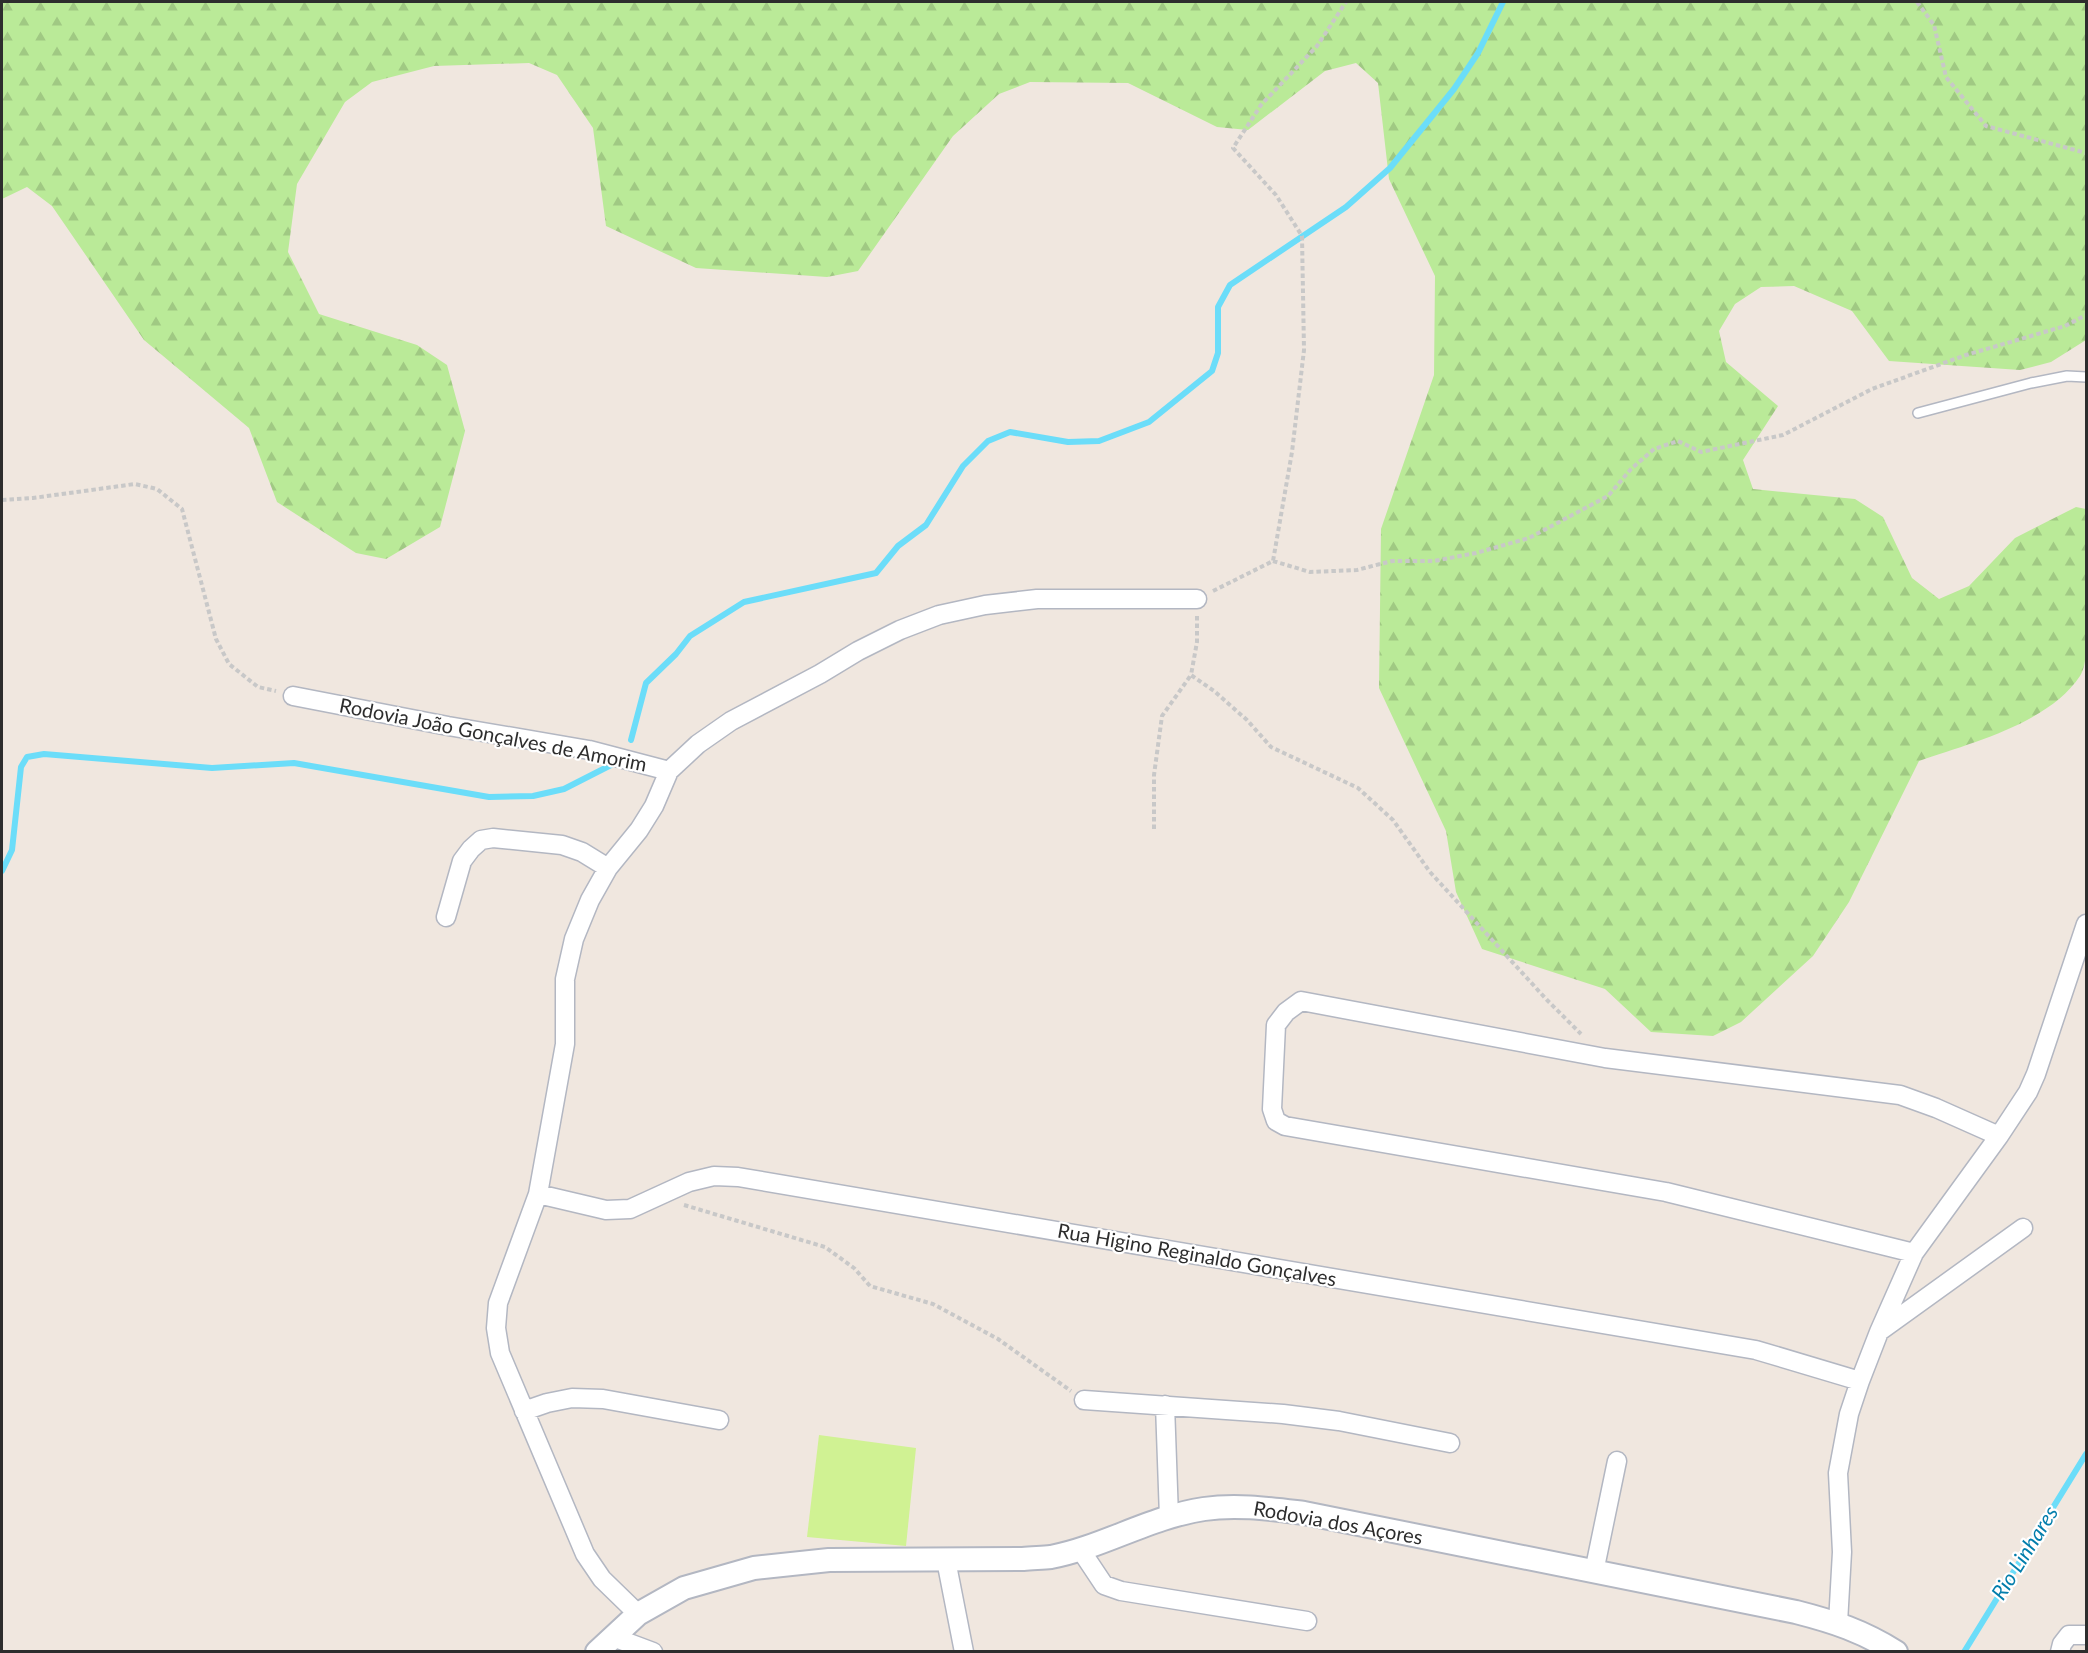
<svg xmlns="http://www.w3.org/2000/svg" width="2088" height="1653" font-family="Lato,sans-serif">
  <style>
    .forest { fill: url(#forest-firs) }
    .pitch { fill: #d0f293 }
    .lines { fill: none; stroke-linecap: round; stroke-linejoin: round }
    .stream { stroke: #6bddf9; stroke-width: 6 }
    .service-casing { stroke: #b3b7c2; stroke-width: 12 }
    .minor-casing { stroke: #b3b7c2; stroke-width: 21 }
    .tertiary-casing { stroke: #b3b7c2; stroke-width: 26 }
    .path { stroke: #c8c8c8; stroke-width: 4; stroke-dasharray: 4.5 3; stroke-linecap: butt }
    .service { stroke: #fff; stroke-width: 9 }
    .minor { stroke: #fff; stroke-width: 18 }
    .tertiary { stroke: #fff; stroke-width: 22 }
    .labels { text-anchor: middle; stroke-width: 4.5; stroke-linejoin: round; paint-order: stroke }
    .street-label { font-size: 20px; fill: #2d2d2d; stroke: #fff }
    .water-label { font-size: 21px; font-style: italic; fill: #037eac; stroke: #fff }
  </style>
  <defs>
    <pattern id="forest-firs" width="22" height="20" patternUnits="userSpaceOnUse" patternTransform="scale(1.5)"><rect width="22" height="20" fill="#baea98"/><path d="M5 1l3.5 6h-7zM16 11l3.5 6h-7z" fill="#a0c983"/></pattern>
  </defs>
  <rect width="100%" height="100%" fill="#f0e7df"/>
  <path class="forest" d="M2,2H2086V340L2051,362L2020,370L1889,361L1852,311L1794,286L1761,287L1735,304L1719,331L1726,362L1778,406L1743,460L1753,489L1855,499L1883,517L1912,578L1939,599L1969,586L2015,538L2076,507L2086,509V654C2085,661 2084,670 2080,676C2048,724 1970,743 1919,761L1849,902L1813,956L1741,1022L1713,1036L1651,1032L1605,989L1482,949L1456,892L1446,831L1379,688L1381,529L1434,375L1435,276L1389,179L1378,83L1356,63L1325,71L1248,130L1217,127L1128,83L1030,82L999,94L953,136L858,271L827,277L696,268L606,226L593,128L557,75L529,63L434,66L372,82L345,102L297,184L288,252L319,314L417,345L447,365L465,431L440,527L386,559L356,553L277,502L249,428L144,340L52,206L27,187L2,199Z"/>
  <path class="pitch" d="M819,1435L916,1448L906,1546L807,1537Z"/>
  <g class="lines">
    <path class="stream" d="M631,740L646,683L676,654L690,636L744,602L876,573L898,546L926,525L963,466L988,441L1010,432L1068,442L1099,441L1149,422L1212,371L1218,353V307L1230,285L1346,207L1390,168L1454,89L1478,53L1503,2
      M2,871L12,850L21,767L27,757L44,754L212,768L294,763L489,797L533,796L564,789L613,764
      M1964,1652L2086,1454"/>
    <defs>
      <path id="service" d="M1918,413L2031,383L2067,376L2086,377"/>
      <path id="minor" d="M293,696L448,726L589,750L669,771L654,806L639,830L608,868L590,900L574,939L565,979V1044L538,1194L498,1303L496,1328L500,1353L585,1554L602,1579L638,1614
        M669,771L698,744L731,721L820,674L858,651L900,630L939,615L985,605L1037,599H1197
        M446,917L462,861L471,849L481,840L493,838L562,845L582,852L608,868
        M538,1194L606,1210L630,1209L689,1182L714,1176L738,1177L1756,1350L1860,1381
        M1914,1253L1666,1192L1285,1126L1276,1121L1272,1109L1276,1025L1286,1012L1301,1001L1605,1058L1900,1095L1936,1108L1999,1136
        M1880,1331L2023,1228
        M1084,1400L1283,1414L1339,1421L1450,1443
        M1165,1405L1169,1517
        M524,1411L547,1403L572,1398L603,1399L719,1420
        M1080,1549L1104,1585L1121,1591L1307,1621
        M946,1560L964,1652
        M1594,1572L1617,1461
        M1838,1623L1842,1552L1838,1473L1849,1414L1860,1381L1879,1332L1914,1253L1999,1136L2028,1092L2036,1074L2086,924
        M613,1637L653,1652
        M2060,1652L2062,1644L2069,1635H2086"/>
      <path id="tertiary" d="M597,1652L638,1614L684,1588L754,1568L829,1560L1023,1559C1032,1558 1042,1558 1051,1557C1103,1547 1150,1517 1204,1509C1237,1504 1271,1509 1304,1513L1796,1612C1835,1622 1862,1631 1896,1652"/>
    </defs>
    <use href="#service" class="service-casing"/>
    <use href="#minor" class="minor-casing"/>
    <use href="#tertiary" class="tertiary-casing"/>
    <path class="path" d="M1917,2L1934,25L1946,77L1986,126L2086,153
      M2,500L33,498L135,484L157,489L182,509L216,639L229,664L258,687L276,691
      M1273,561L1310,572L1357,570L1392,561H1434L1476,553L1529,538L1608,496L1631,469L1654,449L1678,441L1701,452L1783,435L1872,389L1966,355L2065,326L2086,315
      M1213,591L1273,561L1292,452L1304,350L1302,236L1276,195L1233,148L1261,105L1317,46L1346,2
      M1197,616V642L1191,675L1214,691L1247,720L1271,747L1358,788L1393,820L1430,872L1547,1000L1581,1034
      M1154,829V775L1162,716L1191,675
      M684,1205L825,1247L854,1268L870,1286L933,1304L998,1339L1071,1391"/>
    <use href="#service" class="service"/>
    <use href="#minor" class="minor"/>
    <use href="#tertiary" class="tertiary"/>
  </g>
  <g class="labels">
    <g class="street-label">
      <text transform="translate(493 735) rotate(11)" y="7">Rodovia João Gonçalves de Amorim</text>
      <text transform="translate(1197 1255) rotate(10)" y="7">Rua Higino Reginaldo Gonçalves</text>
      <text transform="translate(1338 1523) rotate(10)" y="7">Rodovia dos Açores</text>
    </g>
    <g class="water-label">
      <text transform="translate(2025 1553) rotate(-58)" y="7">Rio Linhares</text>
    </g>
  </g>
  <rect width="2088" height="1653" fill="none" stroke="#2d2d2d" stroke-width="6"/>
</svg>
